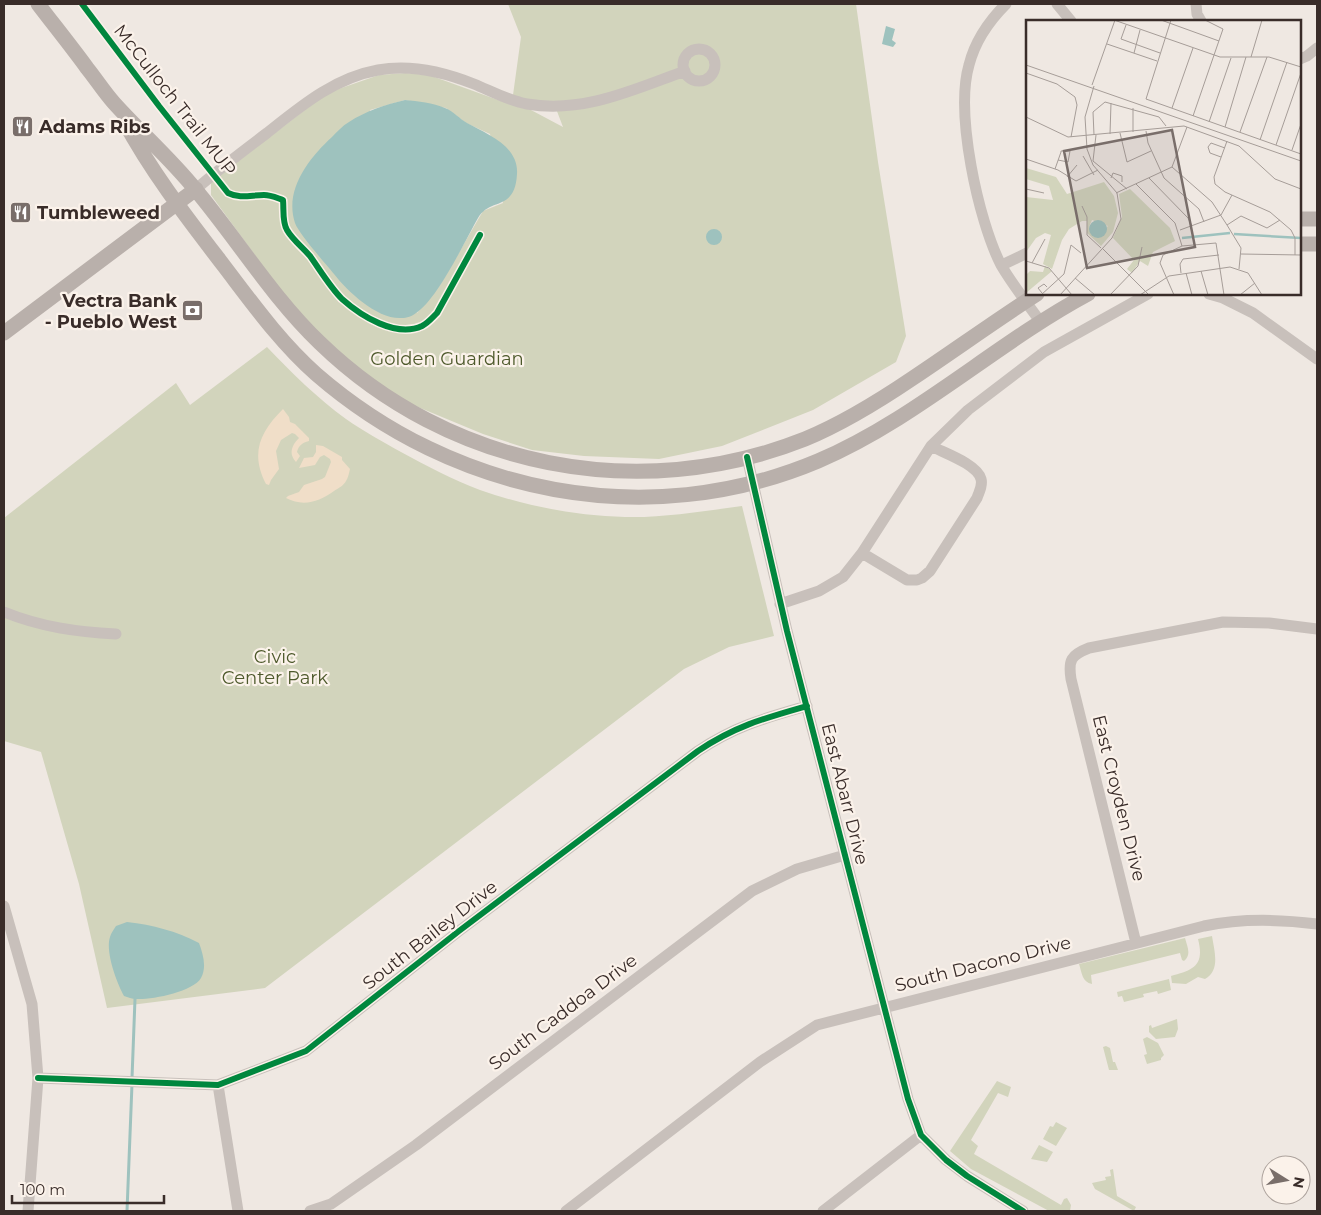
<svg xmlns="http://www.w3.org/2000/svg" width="1321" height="1215" font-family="Montserrat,sans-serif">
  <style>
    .green { fill: #d2d4bc; fill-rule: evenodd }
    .sand { fill: #f0dec8 }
    .water { fill: #9ec2be }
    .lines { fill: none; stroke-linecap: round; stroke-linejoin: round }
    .stream { stroke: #9ec2be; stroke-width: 3 }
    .street { stroke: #c8c0bb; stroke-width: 11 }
    .secondary { stroke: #b9b0ab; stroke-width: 15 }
    .cycleway-casing { stroke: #fbf2ea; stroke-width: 9 }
    .cycleway { stroke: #00873e; stroke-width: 6 }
    .labels { text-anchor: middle; stroke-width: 4.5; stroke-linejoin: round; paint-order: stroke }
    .street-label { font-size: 18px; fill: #392c29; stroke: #fbf2ea }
    .poi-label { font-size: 18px; font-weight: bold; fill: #392c29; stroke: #fbf2ea; text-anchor: start }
    .park-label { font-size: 18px; fill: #4d592b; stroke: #fbf2ea }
    .inset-river { fill: none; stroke: #9ec2be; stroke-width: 2.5 }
    .inset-road { fill: none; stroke: #a69d98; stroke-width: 1 }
    .view { fill: #796e6a; fill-opacity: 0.15; stroke: #796e6a; stroke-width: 2.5 }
    .inset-edge { fill: none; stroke: #392c29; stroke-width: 2.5 }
  </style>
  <rect width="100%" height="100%" fill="#efe8e2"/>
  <path class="green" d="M508,4H856L878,162L906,336L896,362L813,410L722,446L659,459L584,456L532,450L483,434L401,400L342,358L295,310L211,195V182L327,93L379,75L405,73L429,75L498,100L531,110L563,127L555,106L528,104L513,95L521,37ZM405,100L446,108L466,123L490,134L503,203L483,211L440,285L417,313L370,110Z
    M267,347C292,373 317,398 346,419C363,431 383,442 401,452C427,466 453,480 480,490C526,506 576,516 625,517C664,518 703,511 742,506L774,636L729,647L684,669L265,988L107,1008L79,884L41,752L4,741V518L176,383L190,405Z
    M1212,936C1214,950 1221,970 1205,979L1198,977L1186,984L1172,983L1171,976C1193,970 1205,966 1198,939Z
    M1185,938C1187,946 1192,955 1184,961L1182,960L1180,953L1091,975L1092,984C1082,982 1082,973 1079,964Z
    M1169,979L1171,990L1158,994L1157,991L1143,994L1144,997L1124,1002L1122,996L1118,997L1117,992Z
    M1177,1019L1178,1029L1175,1037L1156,1039L1149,1032V1026L1151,1025L1152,1028Z
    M1147,1037L1158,1043L1164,1055L1161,1058V1060L1147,1064L1144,1055L1147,1054L1143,1039Z
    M1106,1046L1110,1048L1113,1062H1115L1118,1070H1109L1103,1047Z
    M997,1081L1011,1087L1008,1097L998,1093L971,1140L978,1146L974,1154L1061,1205L1064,1199L1067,1198L1071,1205L1070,1211H1049L971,1169L950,1151Z
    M1056,1122L1067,1128L1056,1146L1043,1139L1050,1126L1053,1127Z
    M1039,1145L1053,1152L1047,1162L1031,1159Z
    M1113,1169L1117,1196L1136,1207L1134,1211L1095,1189L1092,1183L1106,1180L1105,1177L1111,1176L1110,1170Z"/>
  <path class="sand" d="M283,409L289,417L290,422L295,424L309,438V441C302,443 299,445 297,452L300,456L296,462C288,454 292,445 299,438L295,434L292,433L281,440L276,451L279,469L271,480L269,485L266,484C250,453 260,432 283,409Z
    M316,445L323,446L342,457V460L350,469C349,473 348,478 346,481C344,485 339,488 334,491C319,502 303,507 286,498L288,496L299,492L304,485L322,479L325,477L331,462L330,459L324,455L320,457L315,465L299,468L304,458L313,457L316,452Z"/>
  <path class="water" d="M886,26L895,29L892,40L896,43L893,47L882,44Z
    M405,100C418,101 433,103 445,108C453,111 460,119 467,123C487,134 519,146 517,174C515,212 490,197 478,218C465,241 437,300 416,313C413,316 406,318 402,318C378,320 348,292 334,274C325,263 299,234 295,223C284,190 309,158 332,137C337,132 342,126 349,122C366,111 384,105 405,100Z
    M706 237a8 8 0 1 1 16 0a8 8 0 1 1-16 0Z
    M127,922C153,925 176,931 199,943C203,954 207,967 201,978C193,992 151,1000 136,999C132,999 128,997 124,996C117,983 105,952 110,937C111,933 114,929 116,926Z"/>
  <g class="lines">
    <path class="stream" d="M132,1078L135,999
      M127,1211L132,1084"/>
    <path class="street" d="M1006,4C989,21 975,41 969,65C955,113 978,220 1001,265C1012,284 1027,303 1040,321
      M1057,4L1071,21
      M1196,4L1197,14L1201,21
      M683 65a16 16 0 1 1 32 0a16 16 0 1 1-32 0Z
      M1300,59L1307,56L1317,48
      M196,189C219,169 243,151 267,133C301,106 334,78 378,70C410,64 444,72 474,84C491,91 509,101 527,104C583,114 635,89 685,71
      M1002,265L1027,253
      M1209,294L1223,298L1253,313L1317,359
      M747,457L787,631L908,1099L921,1135L946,1160L967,1176L1023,1211
      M862,553L907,580H917L922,578L930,571L977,498C979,492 983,486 981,479C977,464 944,453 931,446
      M780,604L819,591L843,577L862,553L931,446L968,410L1044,352L1148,294
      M4,612C41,627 77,632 116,634
      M4,906L32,1004L38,1078L28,1211
      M1136,943L1071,679C1068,660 1071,655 1089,648L1223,622L1269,623L1317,629
      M38,1078L218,1085L306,1051L459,931L698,751C735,726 765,718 807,706
      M218,1085L238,1211
      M310,1211L331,1204L416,1145L752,891L797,869L845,855
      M566,1211L760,1062L817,1025L1204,926C1242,918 1278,919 1317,924
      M823,1211L921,1135"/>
    <path class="secondary" d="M38,4C54,25 71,46 87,68C96,79 104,92 114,103C140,132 170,158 195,189C237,239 272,297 320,343C449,468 639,505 805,439C844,423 879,401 913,378C955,350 995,321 1037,294
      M124,121C152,173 188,219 224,266C253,304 280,342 316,374C454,494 647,533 818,461C916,419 995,344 1088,294
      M1300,219H1317
      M1300,244H1317
      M4,333L196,189"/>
    <defs>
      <path id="cycleway" d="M82,4L159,106L228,193C240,199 251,195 264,195C271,195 277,198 283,200C284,209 282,222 287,230C292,239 303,248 310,256C320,270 330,287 342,299C361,316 396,338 422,326C428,323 432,318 437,313L480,235
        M747,457L787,631L908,1099L921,1135L946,1160L967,1176L1023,1211
        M38,1078L218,1085L306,1051L459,931L698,751C735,726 765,718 807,706"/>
    </defs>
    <use href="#cycleway" class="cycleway-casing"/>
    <use href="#cycleway" class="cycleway"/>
  </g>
  <defs>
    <symbol id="restaurant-square" viewBox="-11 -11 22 22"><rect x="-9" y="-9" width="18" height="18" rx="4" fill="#796e6a" stroke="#fbf2ea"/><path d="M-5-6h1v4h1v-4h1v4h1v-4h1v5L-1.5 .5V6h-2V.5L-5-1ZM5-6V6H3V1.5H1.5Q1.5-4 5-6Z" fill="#fff"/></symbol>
    <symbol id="bank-square" viewBox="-11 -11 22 22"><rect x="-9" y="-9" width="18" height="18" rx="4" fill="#796e6a" stroke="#fbf2ea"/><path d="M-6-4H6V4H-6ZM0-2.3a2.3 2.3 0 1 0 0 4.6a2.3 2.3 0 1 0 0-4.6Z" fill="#fff"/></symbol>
  </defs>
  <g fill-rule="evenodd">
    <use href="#restaurant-square" x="10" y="114" width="25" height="25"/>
    <use href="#restaurant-square" x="8" y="200" width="25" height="25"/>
    <use href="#bank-square" x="180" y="298" width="25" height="25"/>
  </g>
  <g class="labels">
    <g class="street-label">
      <text transform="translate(175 100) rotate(52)" y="6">McCulloch Trail MUP</text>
      <text transform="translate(845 794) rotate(76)" y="6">East Abarr Drive</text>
      <text transform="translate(1119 798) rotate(76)" y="6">East Croyden Drive</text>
      <text transform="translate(430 935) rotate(-38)" y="6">South Bailey Drive</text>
      <text transform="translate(983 964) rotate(-14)" y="6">South Dacono Drive</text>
      <text transform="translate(563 1012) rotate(-37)" y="6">South Caddoa Drive</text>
    </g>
    <g class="poi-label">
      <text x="39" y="133">Adams Ribs</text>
      <text x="37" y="219">Tumbleweed</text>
      <text x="177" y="307" text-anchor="end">Vectra Bank<tspan x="177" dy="21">- Pueblo West</tspan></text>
    </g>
    <g class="park-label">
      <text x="447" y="365">Golden Guardian</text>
      <text x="275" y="663">Civic<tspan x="275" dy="21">Center Park</tspan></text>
    </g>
  </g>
  <g transform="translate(1026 20)">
    <rect width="275" height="275" fill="#efe8e2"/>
    <path d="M0,148L30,157L41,174L78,162L88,176L92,193L87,212L75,226L61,213V201H56L43,209L36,220L26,249L17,244L25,215L19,213L10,218L0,232V177L27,180L23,166L0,159ZM66,200L82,206L69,217L63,207ZM104,169L144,208L149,221L127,232L122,246L114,241L106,253L101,249L108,240L87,218L96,197L93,174ZM19,246L26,251L0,273V255L4,251L17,252Z" fill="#d2d4bc" fill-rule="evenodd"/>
    <path d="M63 209a9 9 0 1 1 18 0a9 9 0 1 1-18 0Z" fill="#9ec2be"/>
    <path class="inset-river" d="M208,214L275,218M156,218L204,213"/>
    <path class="inset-road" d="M88,0L194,37H243L275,47M135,0L193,21M145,0L120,79L275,134M100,5L95,19L134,33M81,24L131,41M108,33L114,10M225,37L236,0M0,45L275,141M0,53L31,64L49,77L51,85L45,117M66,65L89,0M146,88L167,28M167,96L197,9L179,0M0,97L42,117L158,106L213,126L249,159L275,169M183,102L205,38M199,107L220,37M120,111L122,123L138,158L173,189L178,202M107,112V88M214,112L241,37M94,113L101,142L125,131M84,114L85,83M68,115L67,92L79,82L133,97L140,106M70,115L67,141L101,169M234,120L261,42M201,121L188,157L189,164L199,172L244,192L265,210L269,218V235M250,125L275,53M266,130L275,104M57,136L68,155M195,137L184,133L182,127L185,123L199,128M0,139L32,150L50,161L72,150M146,147L186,182L201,205L215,228L213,249M146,147L161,107M29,149L35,132V131H44L42,142L32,140M41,157L51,145M85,158L87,153L96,156V162M123,158L162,198L166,206M110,164L149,203L156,226M0,169L18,173M90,173L146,147M56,186L61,197V215L75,228M201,205L215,196L241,208L254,200M154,210L195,195L206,175M76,228L123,275M215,234L275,235M0,241L23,248L46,275M6,243L19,219M175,251L182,275M155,253L154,244L157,239L193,235M160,253L166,275M49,258L69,275M16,273L12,268L18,264L21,267M15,275L38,254L45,225L55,233M34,275L86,218L95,199L91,173L67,145L61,129L59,97L68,66M84,275L112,246L116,227M114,275L143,256L204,247L222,253L236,275M148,275L134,243L137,235L156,226L190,223L198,275M214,275L229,263"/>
    <path class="view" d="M146,110L169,227L61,248L38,131Z"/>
    <rect width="275" height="275" class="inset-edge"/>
  </g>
  <rect width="1321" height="1215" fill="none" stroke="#392c29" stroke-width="10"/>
  <g transform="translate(1286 1180) rotate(101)"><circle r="24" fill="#fbf2ea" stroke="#ada39d"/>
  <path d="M0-4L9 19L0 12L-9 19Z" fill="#796e6a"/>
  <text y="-8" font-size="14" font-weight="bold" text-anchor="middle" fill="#392c29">N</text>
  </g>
  <path d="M12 1195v8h152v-8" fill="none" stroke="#392c29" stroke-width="2.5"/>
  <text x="20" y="1195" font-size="15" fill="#392c29" stroke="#fbf2ea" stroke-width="4" paint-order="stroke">100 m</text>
</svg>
